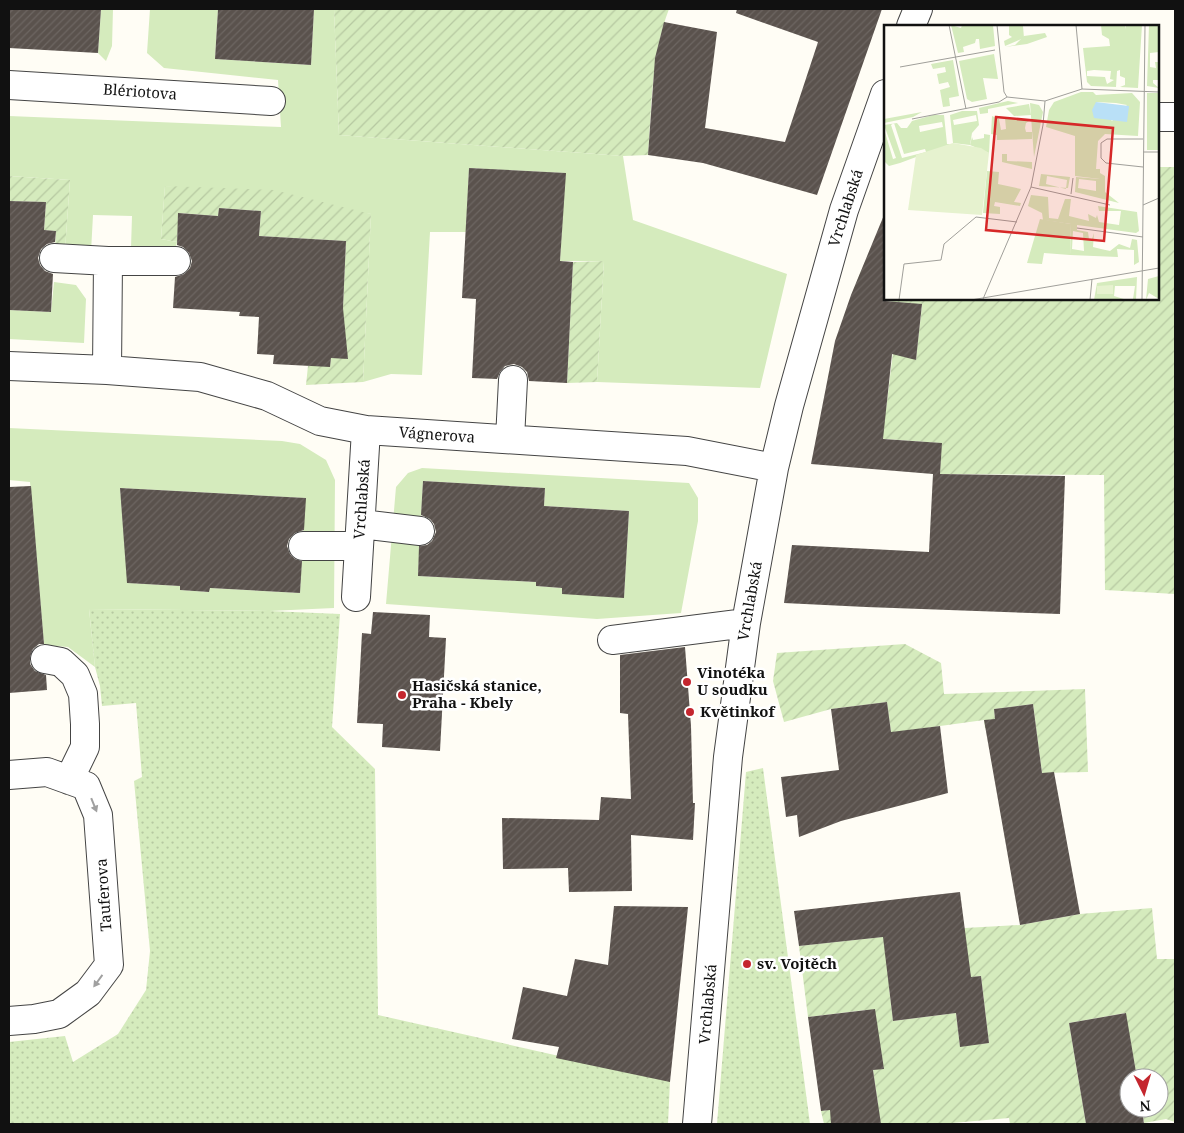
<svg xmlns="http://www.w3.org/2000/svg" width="1184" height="1133" font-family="'Noto Serif',serif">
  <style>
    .grass { fill: #d5ebbd; fill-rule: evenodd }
    .park { fill: url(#park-dots) }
    .garden { fill: url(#garden-furrows); fill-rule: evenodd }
    .building { fill: url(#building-hatch) }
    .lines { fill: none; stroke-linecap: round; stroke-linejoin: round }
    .minor-casing { stroke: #444; stroke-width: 30 }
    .minor { stroke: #fff; stroke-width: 28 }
    .oneway { fill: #a0a0a0 }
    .poi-dot { fill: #c4262e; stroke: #fff; stroke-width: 2 }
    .labels { text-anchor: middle; stroke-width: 5; stroke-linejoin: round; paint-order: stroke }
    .street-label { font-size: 15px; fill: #111; stroke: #fff }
    .poi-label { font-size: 15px; font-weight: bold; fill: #111; stroke: #fff; text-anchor: start }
    .inset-road { fill: none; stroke: #a09f9a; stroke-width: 1 }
    .view { fill: #d62828; fill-opacity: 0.15; stroke: #d62828; stroke-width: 2.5 }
    .inset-edge { fill: none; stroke: #111; stroke-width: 2.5 }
  </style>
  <defs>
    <pattern id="park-dots" width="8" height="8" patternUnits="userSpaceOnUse" patternTransform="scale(1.25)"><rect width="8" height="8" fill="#d5ebbd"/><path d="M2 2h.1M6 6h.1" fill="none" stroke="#b6c8a1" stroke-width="1.8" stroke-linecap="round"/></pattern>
    <pattern id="garden-furrows" width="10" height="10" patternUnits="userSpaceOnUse" patternTransform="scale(1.25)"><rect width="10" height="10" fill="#d5ebbd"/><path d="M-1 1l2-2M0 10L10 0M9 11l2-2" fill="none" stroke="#b6c8a1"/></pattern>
    <pattern id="building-hatch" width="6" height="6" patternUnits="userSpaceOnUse" patternTransform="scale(1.25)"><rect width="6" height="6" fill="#5a524d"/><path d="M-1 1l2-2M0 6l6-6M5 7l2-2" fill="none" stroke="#6d6662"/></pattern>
  </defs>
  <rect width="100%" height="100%" fill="#fffdf5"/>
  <path class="grass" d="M101,9H113L112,46L106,61L98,53Z
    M150,9H218L215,59L311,65L314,9H334L339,135L623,156L633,220L787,274L760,388L597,382L604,261H560L565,173L469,168L466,232H430L422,375L391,374L363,382L371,214L165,186L161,239L177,242L175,252L131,248L132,216L93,215L91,252L65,250L70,180L9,176V116L281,127L278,80L164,68L147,53Z
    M54,282L76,285L86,299L84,343L9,339V310L51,312Z
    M9,428L282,441L300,444L326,460L335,480L334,608L269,611L89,609L95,667L68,647L44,645L30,482L9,480ZM120,488L305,498L300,593L210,588L209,592L180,590V586L128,583Z
    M422,468L689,483L698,498V521L681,613L597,619L386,604L396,487L408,473ZM423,481L545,488L544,506L629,511L624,598L562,588L536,586V582L418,576Z"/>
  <path class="park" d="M89,609L269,611L340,614L332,727L375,769L378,1015L670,1081L668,1124H9V1042L65,1036L73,1062L118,1034L146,990L150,951L134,781L142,777L136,703L102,706L100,686L95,667Z
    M763,768L810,1124H717L746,772Z"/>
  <path class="garden" d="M334,9H669C651,55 652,106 648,155L623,156L339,135Z
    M1158,167H1175V594L1105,590L1104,475L940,474L941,443L872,438L886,410L893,352L916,359L922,305L851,297L861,271L885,273V299H1158Z
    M9,176L70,180L65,250L55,248L56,231L44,230L46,202L9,201Z
    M165,186L274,190L371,214L363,382L306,385L308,366H330L331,358L342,329L346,241L259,236L261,211L219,208L218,216L179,213L177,242L161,239Z
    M604,261L597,382L567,383L573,262Z
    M905,644L941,663L944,694L1085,689L1088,772L1042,773L1033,704L994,709L996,727L985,728L984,720L911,730L892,739L887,702L831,709L784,722L773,681L777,653Z
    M1152,908L1157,959H1175V1122L1166,1119L1144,1123L1142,1108H1159V1078H1137L1125,1013L1069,1023L1086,1124H1010L1009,1118L941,1124H824L821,1111L878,1103L873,1070L883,1068L870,1045L865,1010L808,1017L799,946L965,928L1020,925L1080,914ZM981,976L989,1043L960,1046L956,1013L893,1021L889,987Z"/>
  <path class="building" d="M9,9H101L98,53L9,48Z
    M218,9H314L311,65L215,59Z
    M737,9H882L817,195L703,163L648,155L655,58L664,22L717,32L705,128L785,142L818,42L736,13Z
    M469,168L566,173L560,261L573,262L567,383L529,381L527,372L522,367L514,364L505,366L500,372L497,379L472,378L476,299L462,298Z
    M9,201L46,202L44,230L56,231L55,242L47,244L41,249L38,258L40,265L45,271L53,274L51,312L9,310Z
    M219,208L261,211L259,236L346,241L343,308L348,359L331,358L330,367L273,364L274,355L257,354L259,317L239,316L240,312L173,308L175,277L184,274L190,268L192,261L189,253L183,247L177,245L178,213L218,216Z
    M884,215H885V301L922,304L916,360L892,354L883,439L942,443L940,474L1065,476L1060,614L866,607L784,603L792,545L929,552L933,474L811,464L835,341L851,295Z
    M423,481L545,488L544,506L629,511L624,598L562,594V588L536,586V582L418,576L419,546L427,545L432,541L436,532L434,524L430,519L421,515Z
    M31,486L44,644H39L33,649L30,657V664L35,671L46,675L47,690L9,693V487Z
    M120,488L306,498L304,530L295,533L289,539L287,546L290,554L295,559L302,561L300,593L210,588L209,592L180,590V586L127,583Z
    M373,612L430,615L429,637L446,638L440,751L382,747L383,724L357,723L362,633L371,634Z
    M685,647L691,726L693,803H695L693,840L631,835L632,891L569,892L568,868L503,869L502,818L599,820L601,797L631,799L628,714L620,713V655Z
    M887,702L891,732L940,726L948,793L841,821L799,837L797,815L786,817L781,777L839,770L831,709Z
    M1033,704L1042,773L1054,772L1080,914L1020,925L984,720L995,719L994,709Z
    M960,892L971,977L981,976L989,1043L960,1047L956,1013L893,1021L883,937L799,946L794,911Z
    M614,906L688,907L670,1082L556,1058L559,1047L512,1039L523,987L567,996L575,959L608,965Z
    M875,1009L884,1069L873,1070L881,1124H831L830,1110L821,1111L808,1017Z
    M1126,1013L1137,1078H1129V1108H1142L1144,1124H1086L1069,1023Z"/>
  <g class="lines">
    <defs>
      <path id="minor" d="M911,26L918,9
        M9,85L271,101
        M1158,117H1175
        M54,258L108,261
        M9,366L107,370L200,377L267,396L320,421L366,430L687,451L774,468
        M107,370L108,261H176
        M510,439L513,380
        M361,524L420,531
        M303,546H359
        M356,597L366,430
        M612,640L746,623
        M45,659L61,662L75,675L83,694L85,724V747L69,780
        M9,775L47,772L86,786L98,815L109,965L88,993L59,1014L34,1019L9,1021
        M697,1124L728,757L746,623L774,468L789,406L844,210L885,94"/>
    </defs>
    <use href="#minor" class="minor-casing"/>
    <use href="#minor" class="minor"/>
  </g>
  <defs><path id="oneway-solid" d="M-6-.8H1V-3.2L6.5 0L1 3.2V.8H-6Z" transform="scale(1.25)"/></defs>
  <g class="oneway">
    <use href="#oneway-solid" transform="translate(94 805) rotate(68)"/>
    <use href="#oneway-solid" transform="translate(98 981) rotate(126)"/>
  </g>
  <g class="poi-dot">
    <circle cx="687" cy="682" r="5"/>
    <circle cx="402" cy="695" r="5"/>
    <circle cx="690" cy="712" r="5"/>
    <circle cx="747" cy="964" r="5"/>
  </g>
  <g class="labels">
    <g class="street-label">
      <text transform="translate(140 92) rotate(4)" y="5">Blériotova</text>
      <text transform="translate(846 208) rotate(-72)" y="5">Vrchlabská</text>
      <text transform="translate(437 435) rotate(4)" y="5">Vágnerova</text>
      <text transform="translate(362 499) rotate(-86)" y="5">Vrchlabská</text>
      <text transform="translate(750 601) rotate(-80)" y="5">Vrchlabská</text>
      <text transform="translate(104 895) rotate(-94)" y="5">Tauferova</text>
      <text transform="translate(708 1004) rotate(-85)" y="5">Vrchlabská</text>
    </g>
    <g class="poi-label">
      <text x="697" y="678">Vinotéka<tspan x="697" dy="17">U soudku</tspan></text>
      <text x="412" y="691">Hasičská stanice,<tspan x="412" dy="17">Praha - Kbely</tspan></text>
      <text x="700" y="717">Květinkof</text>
      <text x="757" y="969">sv. Vojtěch</text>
    </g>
  </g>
  <g transform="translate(884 25)">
    <rect width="275" height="275" fill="#fffdf5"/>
    <path d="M161,8L163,12L143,19L121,22L131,20L140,11ZM69,35L75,71L65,73L66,81L59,82L56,65L66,62L64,57L55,59L53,49L62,47L61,42L49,44L47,39ZM124,76L134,78L104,84V88L96,89L95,83ZM78,86H93L95,100L88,108L86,120L69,118L66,90ZM92,90L93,96L70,100L69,95ZM38,87L29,92L0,98V94ZM49,90H60L63,119H67L16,138L5,141L0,136V104L9,134L12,133L0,100L13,98L17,103H23L28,96ZM58,97L59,102L36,107L35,101ZM10,98L20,129L41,124L42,127L18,133L7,100ZM216,148L221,151V167L235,178L191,167L192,152L216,154ZM195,154L212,156V166L194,163ZM157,149L186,152L184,163L155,161ZM163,151L183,155L182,164L162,159ZM147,170L164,172L165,193L174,194L181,174H187L185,191L205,196L204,189L212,193L213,190L215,197L235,200L237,186H215L214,181L253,187L255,206L252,208L193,200V205L204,207L205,214H208L210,208L209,222L217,224L226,226L235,219L246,223L248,214L253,215L255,237L250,240V225L233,224L234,232L186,230L187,199L159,195L158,188L144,181ZM189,206L199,208L200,226L188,224Z" fill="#d5ebbd" fill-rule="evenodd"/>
    <path d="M197,67H209L212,70L248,68L256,77L254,111L221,109L214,116L212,144H216V154L191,151V111L162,102L165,85L170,77ZM212,77L232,78L243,80L228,96ZM263,68H275V125H263ZM146,78L155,80L159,87L150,132ZM253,252L252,275L249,274L251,261H231L230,271L243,275H210L213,258Z" fill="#d5ebbd" fill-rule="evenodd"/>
    <path d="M67,0L77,3L78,0H109L111,21L96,24L95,14H92L91,18L79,22L80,27L74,28ZM125,0H148L139,1L140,13L121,21L120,16L128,12L125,10ZM217,0H241V4L242,0H258L254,63L236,62L241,60V53L236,51V45L233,46L232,62L207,61L203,57L199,23L226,21L225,14L218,10ZM210,45L227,46L226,54L230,55L223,59L221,52L203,51V46ZM265,0H275V27L266,28V42L272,43L271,37H275V55H269V58L275,63L263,61ZM110,29L114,54L99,53L103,74L88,77L83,74L75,36ZM145,79L147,90L130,91L122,83ZM108,91L115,94L117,105L122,104L121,93L147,95L142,98L141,103L142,107H148V114L113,115V110L107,109ZM100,109L106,110L105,128L86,120L88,112L89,115L100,113ZM118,129H123V136L148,137V144L118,137ZM103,146L115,147L114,159L137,164L130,177L137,178L136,181L111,177L110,181L116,182V189L99,188ZM156,194L187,199L186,230L160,228L158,239L143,238ZM275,251V274L265,268L262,275L264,254Z" fill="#d5ebbd" fill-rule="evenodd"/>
    <path d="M69,118L97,123L105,128L98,190L24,185L32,130ZM229,260V269H213V261Z" fill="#e6f2cf"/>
    <path d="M212,77L245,81L243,97L210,93L208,85Z" fill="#b9e0f7"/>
    <path class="inset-road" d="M65,0L82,84M113,0L120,67L123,72M192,0L198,64M16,42L111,25M123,72L161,76L198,64L275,67M28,94L115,77L123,72M259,127H275M259,142L222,138L217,133V118L223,114H259M147,162L226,180M187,169L189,153M259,180L275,173M193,203L259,212M99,274L147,162L159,100L161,76M15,275L20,239L57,235L60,219L92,192L133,197M87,275L275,243M206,275L208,254M258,275L261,0"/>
    <path class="view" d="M112,92L229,103L220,216L102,205Z"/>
    <rect width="275" height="275" class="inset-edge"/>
  </g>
  <rect width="1184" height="1133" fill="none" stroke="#111111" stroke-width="20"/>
  <g transform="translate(1144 1093) rotate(175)"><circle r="24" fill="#ffffff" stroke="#a0a0a0"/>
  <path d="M0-4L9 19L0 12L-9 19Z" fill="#c4262e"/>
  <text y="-8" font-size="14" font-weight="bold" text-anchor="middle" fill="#111111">N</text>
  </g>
</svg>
